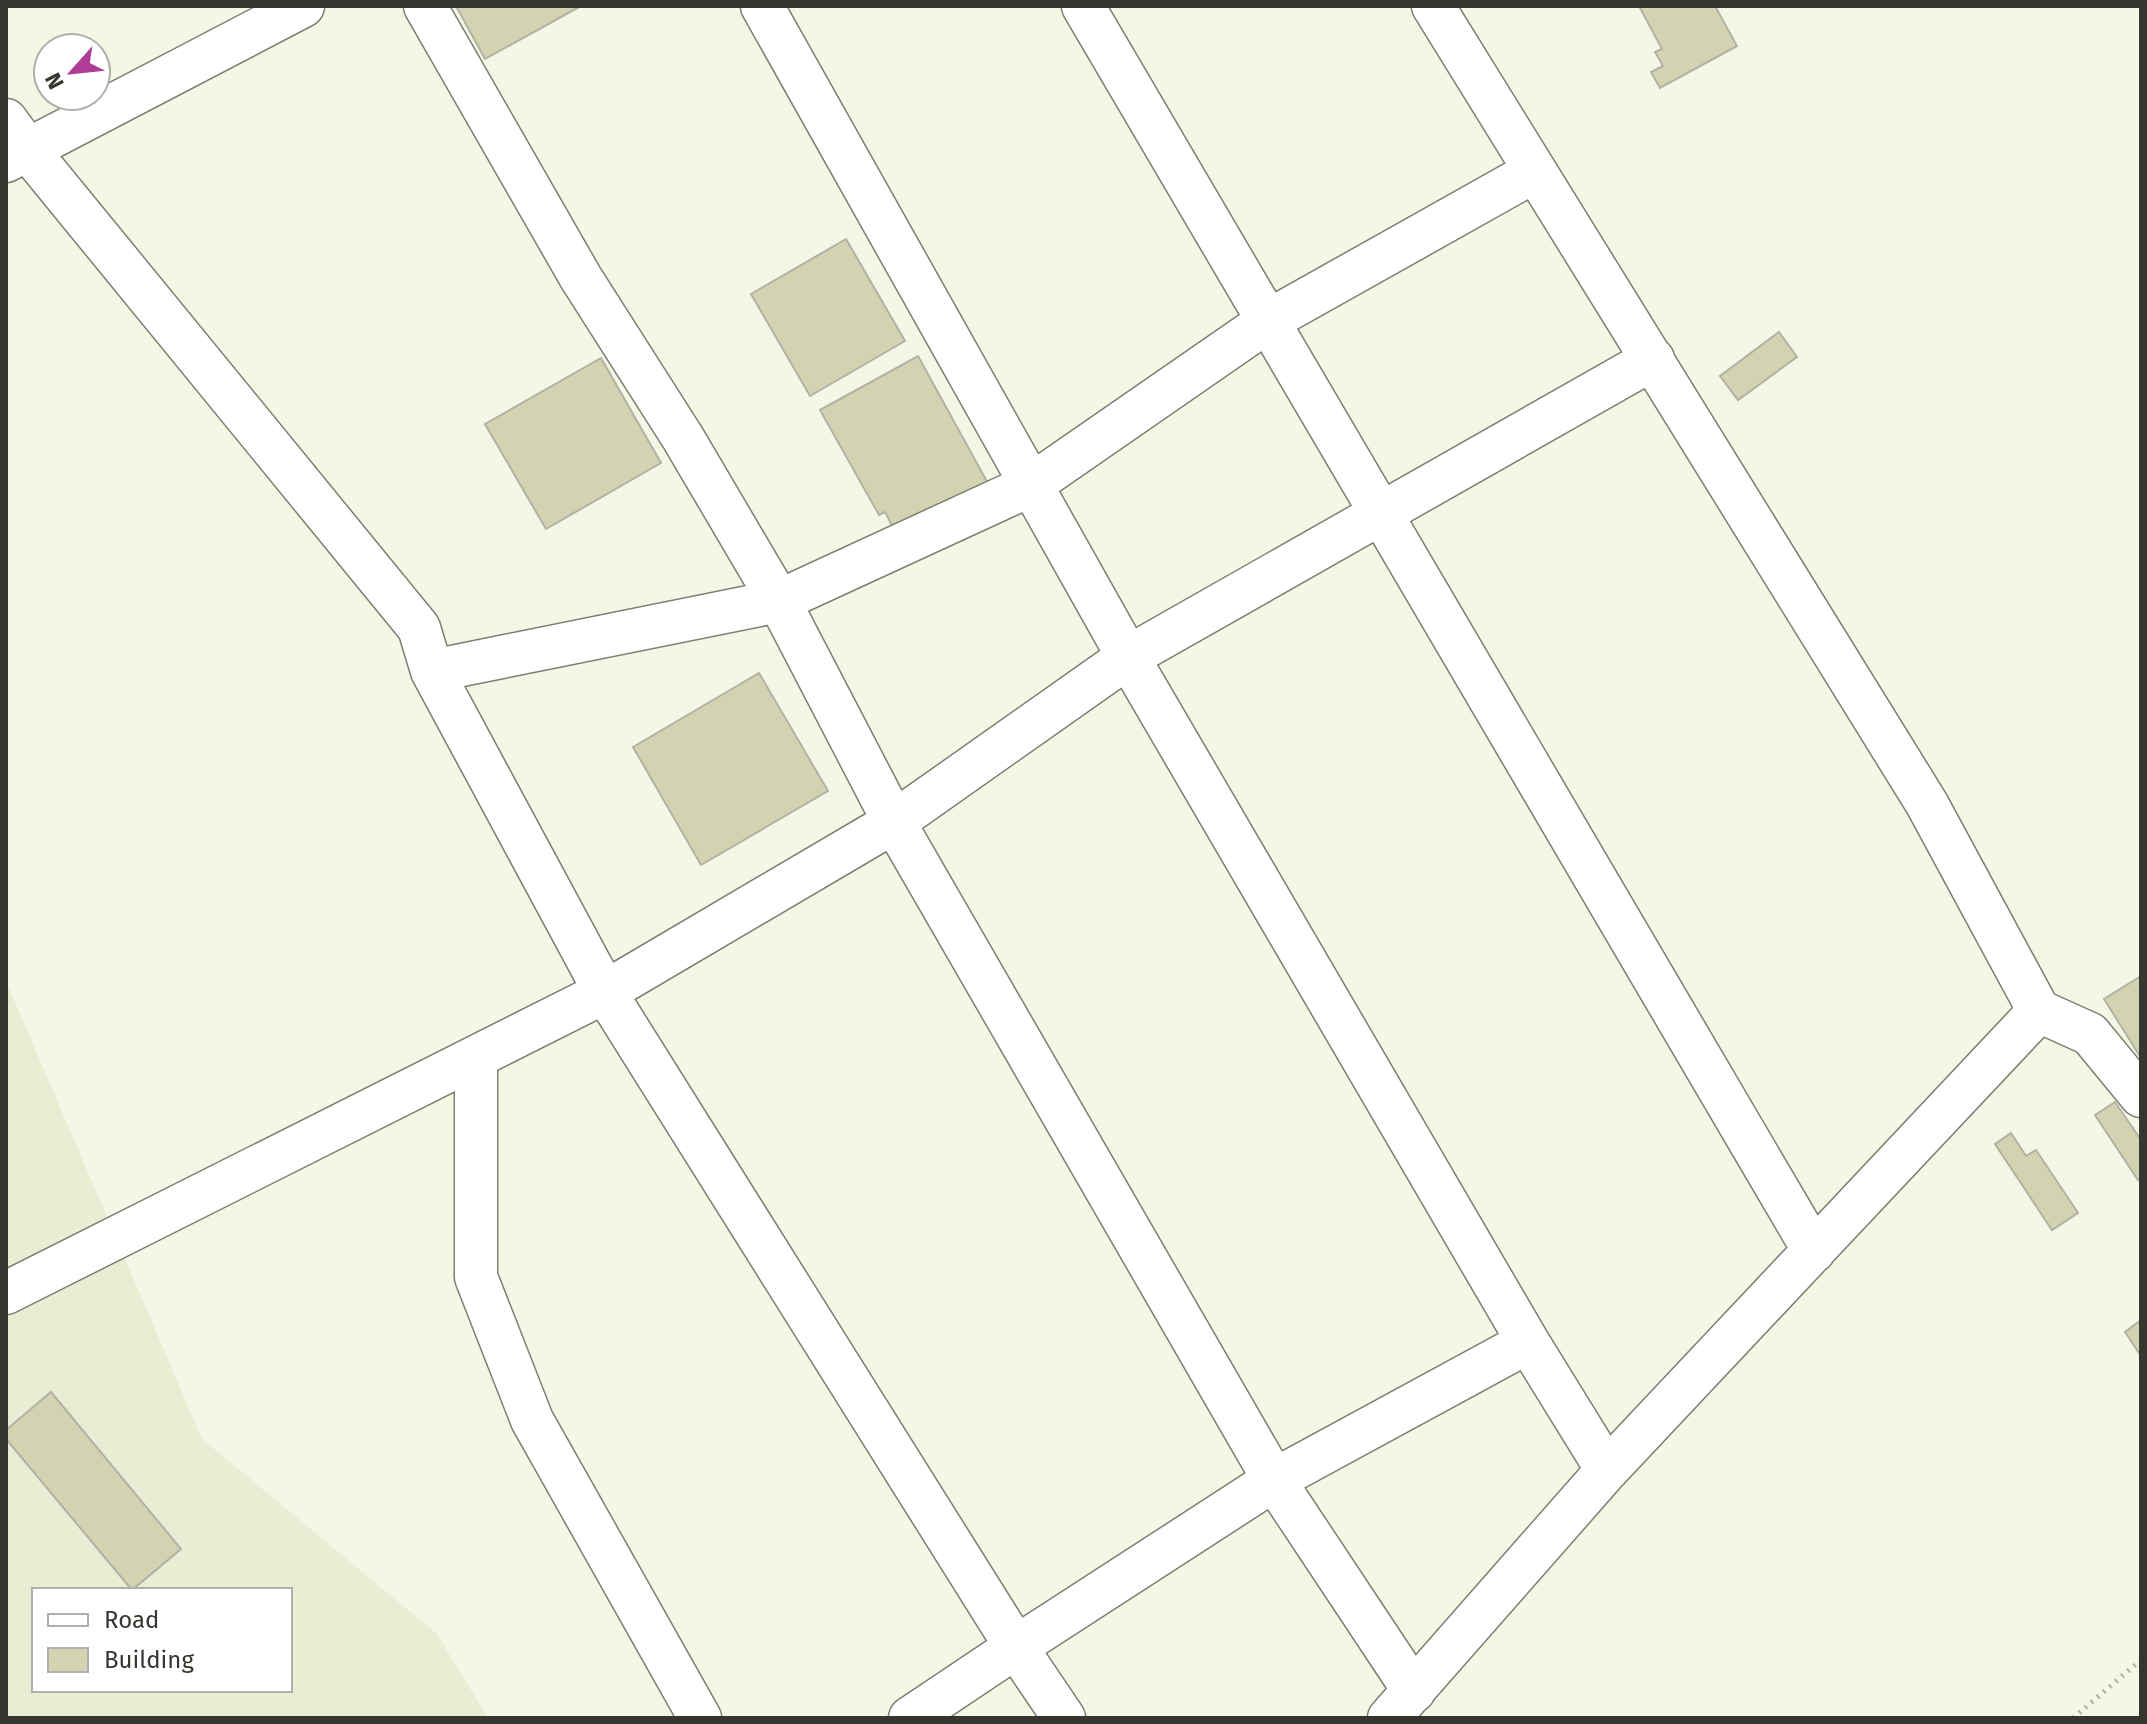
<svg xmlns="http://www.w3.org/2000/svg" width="2147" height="1724" font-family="'Fira Sans',sans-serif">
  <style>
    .built { fill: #ebecd4; fill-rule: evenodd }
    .building { fill: #d2d4b1; stroke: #b1b2a3; stroke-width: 2 }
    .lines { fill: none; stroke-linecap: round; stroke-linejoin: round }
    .street-casing { stroke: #7d7e70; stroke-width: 45 }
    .path { stroke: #aeafa3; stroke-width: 5; stroke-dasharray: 2 6; stroke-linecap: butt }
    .street { stroke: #fff; stroke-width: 42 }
  </style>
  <rect width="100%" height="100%" fill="#f5f6e6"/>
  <path class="built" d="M6,981L202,1439L437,1634L488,1718H6ZM34,1590H290V1690H34Z"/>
  <path class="building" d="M456,6H581L485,59Z
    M1639,6H1715L1737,46L1660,88L1651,72L1663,66L1655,52L1662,49Z
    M846,239L905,341L810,396L751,294Z
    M1779,332L1797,357L1738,400L1720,376Z
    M918,356L990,487L898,537L885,512L879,515L820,410Z
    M601,358L661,463L546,529L485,424Z
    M759,673L828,791L701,865L633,747Z
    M2141,976V1058L2104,999Z
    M2115,1102L2141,1140V1178L2138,1180L2095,1115Z
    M2011,1133L2026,1156L2036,1150L2078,1213L2052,1230L1995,1144Z
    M2141,1320V1356L2125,1332Z
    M51,1392L181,1549L132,1590L6,1439V1430Z"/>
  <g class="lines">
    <defs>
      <path id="street" d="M425,6L581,278L683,438L779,601L894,822L1274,1480L1414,1691
        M762,6L1128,657L1528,1342L1607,1470
        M1083,6L1814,1251
        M1433,6L1927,804L2039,1011L2090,1034L2141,1096
        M6,120L28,150L419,628L432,671L605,992L1016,1647L1064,1718
        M6,161L303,6
        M432,671L779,601L1031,485L1268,321L1535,171
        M476,1057V1277L532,1420L700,1718
        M6,1293L605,992L894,822L1128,657L1653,359
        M910,1718L1016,1647L1274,1480L1528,1342
        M1389,1718L1607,1470L2039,1011"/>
    </defs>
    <use href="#street" class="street-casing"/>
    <path class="path" d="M2073,1718L2141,1660"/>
    <use href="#street" class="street"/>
  </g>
  <rect width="2147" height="1724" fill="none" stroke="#363630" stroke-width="16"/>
  <rect x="32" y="1588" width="260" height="104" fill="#ffffff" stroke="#afafac" stroke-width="2"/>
  <rect x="48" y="1614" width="40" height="12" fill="#ffffff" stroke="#afafac" stroke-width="2"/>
  <text x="104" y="1628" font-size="24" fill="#363630">Road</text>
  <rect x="48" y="1648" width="40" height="24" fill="#d2d4b1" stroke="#afafac" stroke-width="2"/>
  <text x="104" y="1668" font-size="24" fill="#363630">Building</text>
  <g transform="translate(72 72) rotate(243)"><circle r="38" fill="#ffffff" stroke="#afafac" stroke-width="2"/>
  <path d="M0-6L14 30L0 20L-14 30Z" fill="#ae3d98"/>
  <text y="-12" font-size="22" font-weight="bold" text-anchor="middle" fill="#363630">N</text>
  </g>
</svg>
